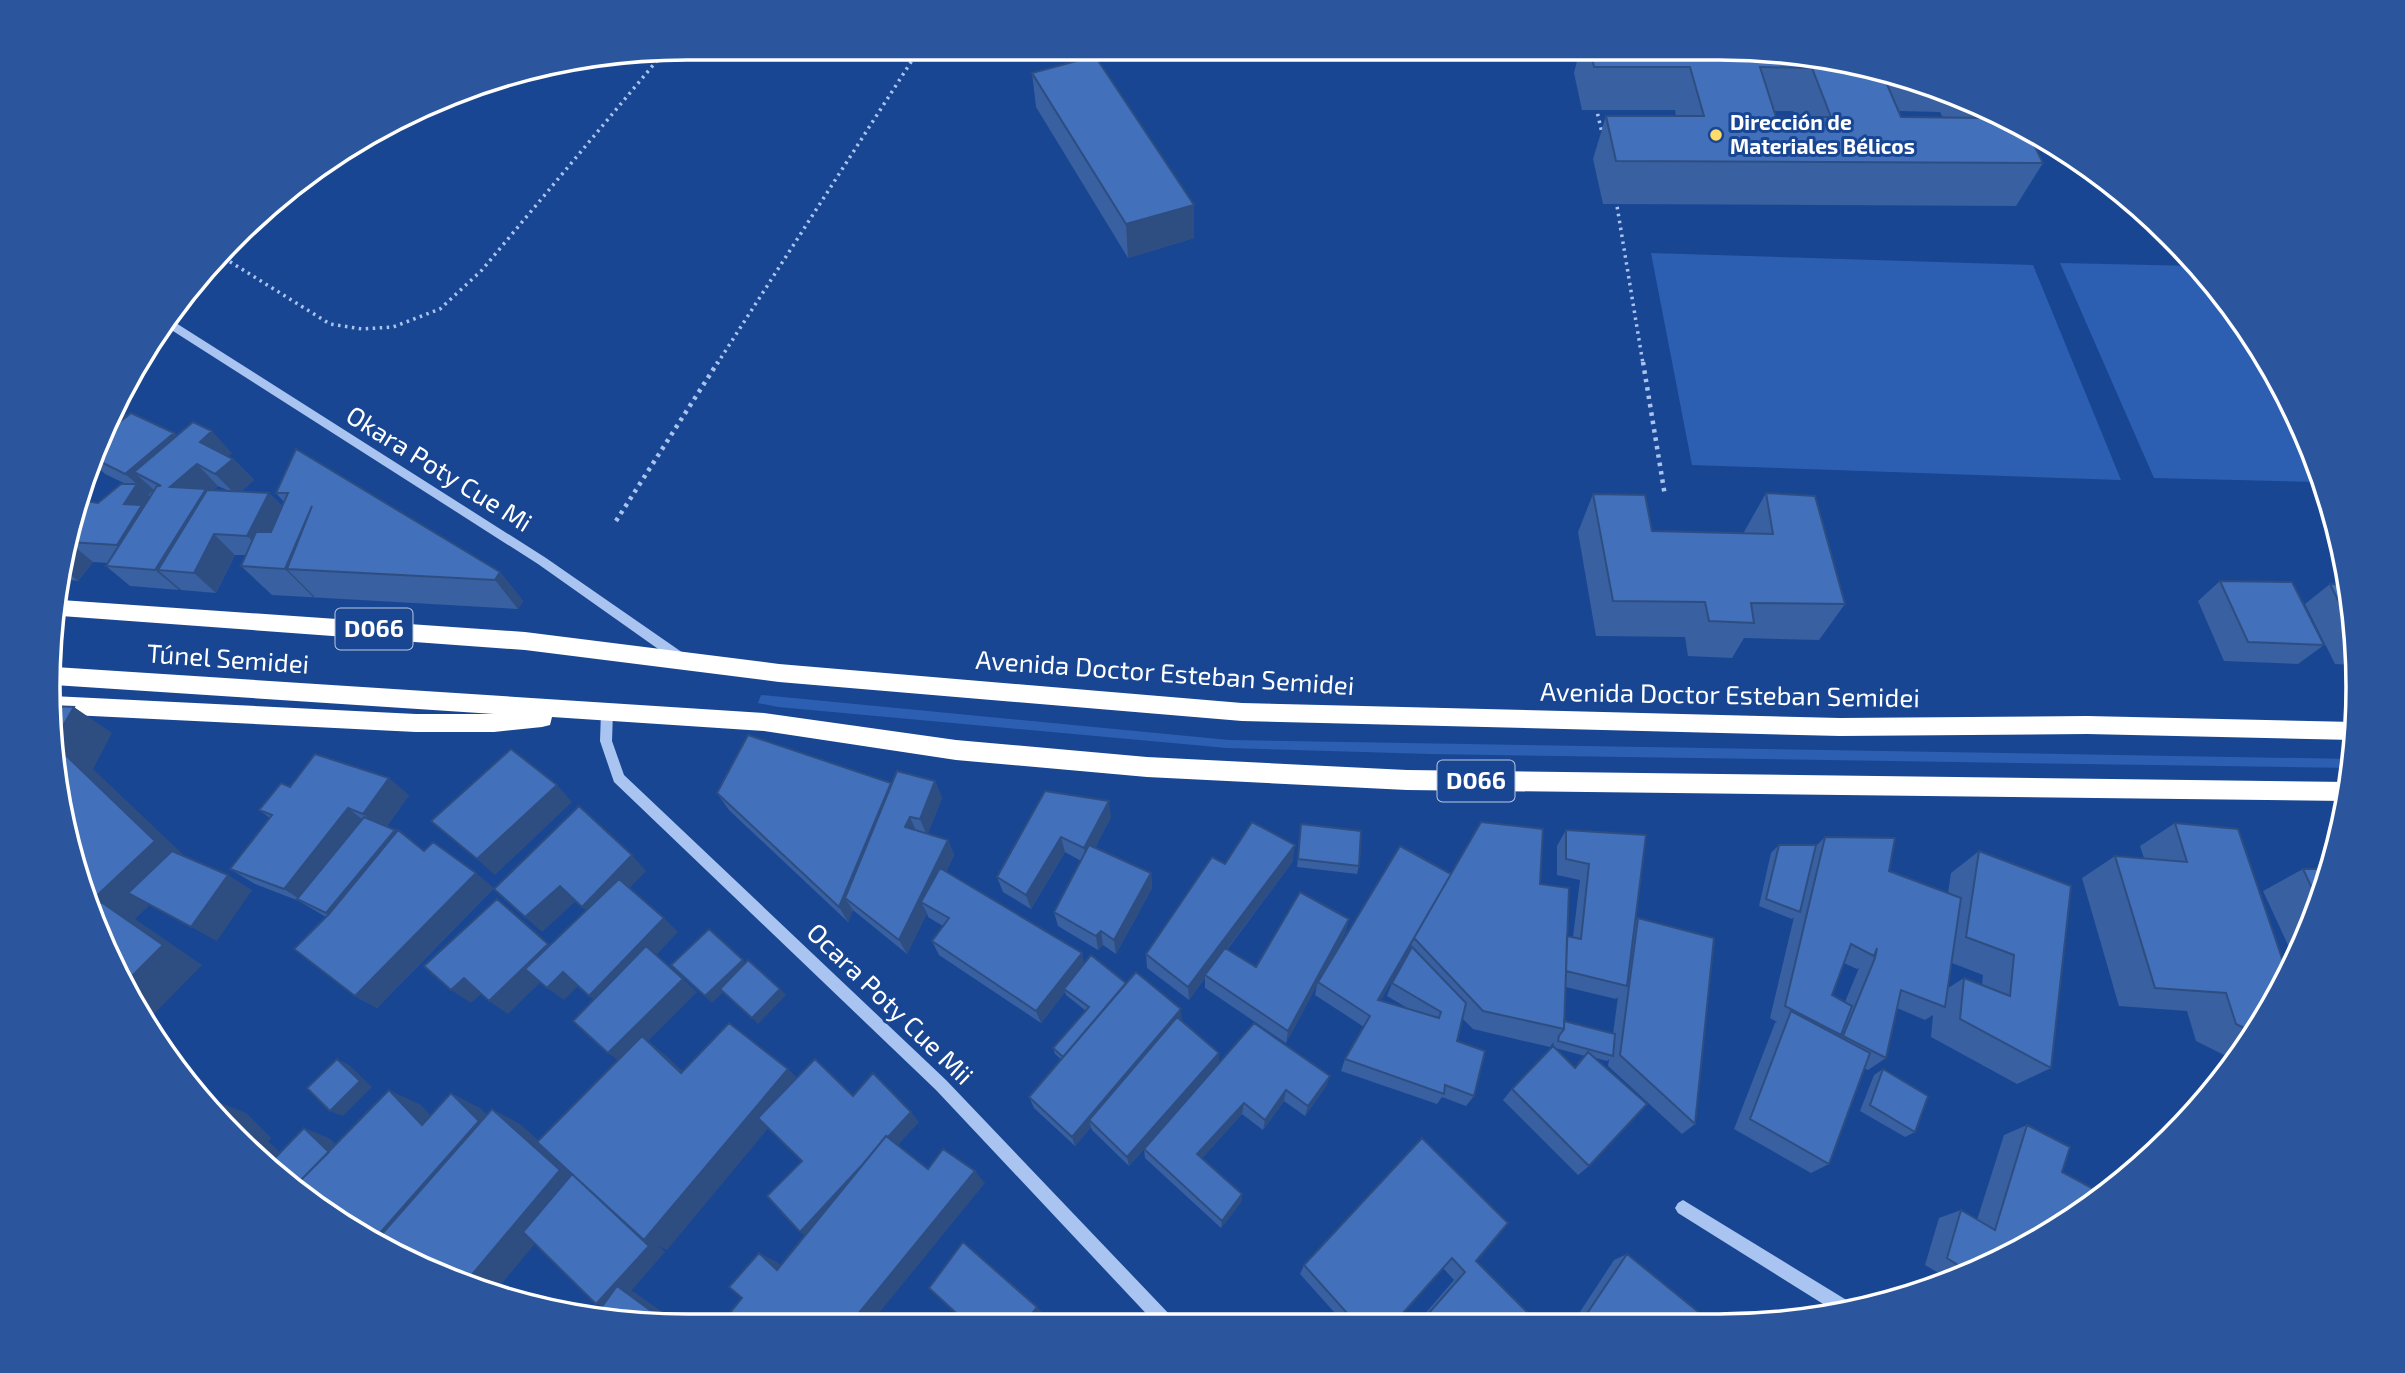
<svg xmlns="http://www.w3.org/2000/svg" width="2405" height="1373" font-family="'Exo 2',sans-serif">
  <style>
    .green { fill: #2c5fb1 }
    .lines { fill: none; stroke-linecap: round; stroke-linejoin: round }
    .path-far1 { stroke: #a9c4f0; stroke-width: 3.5; stroke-dasharray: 2.5 4.5; stroke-linecap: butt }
    .path { stroke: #a9c4f0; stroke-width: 4.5; stroke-dasharray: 3.5 5; stroke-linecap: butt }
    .minor { fill: #a9c4f0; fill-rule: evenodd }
    .highway { fill: #fff; fill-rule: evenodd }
    .wall { fill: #3960a0; fill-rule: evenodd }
    .shaded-wall { fill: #2e4e82 }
    .building { fill: #4270ba; stroke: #2e4e82; stroke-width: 2; fill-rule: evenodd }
    .poi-dot { fill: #ffdd68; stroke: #194693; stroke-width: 2.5 }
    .labels { text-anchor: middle; stroke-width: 6; stroke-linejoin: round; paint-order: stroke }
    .far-poi-label { font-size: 21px; font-weight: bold; fill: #fff; stroke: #194693; text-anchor: start }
    .shield { fill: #194693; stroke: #bac8df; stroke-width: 2 }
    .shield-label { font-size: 24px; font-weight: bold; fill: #fff }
    .street-label { font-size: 26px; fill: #fff; stroke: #194693 }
    .rim { fill: none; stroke: #fff; stroke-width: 3.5 }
  </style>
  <rect width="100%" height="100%" fill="#194693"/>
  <path class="green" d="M1651,253L2033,265L2121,480L1692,465Z
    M2060,263L2197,266L2226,298L2292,404L2321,482L2154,478Z
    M761,695L1229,740L2353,759L2352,768L1430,754L1227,748L778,707L758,703Z"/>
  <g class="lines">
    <path class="path-far1" d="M1596,107L1602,133
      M1616,200L1643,364
      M224,258L330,324L362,329L393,327L440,309L482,270L665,51
      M717,364L920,48"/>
    <path class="path" d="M1643,362L1665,496
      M616,521L718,362"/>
    <path class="minor" d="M168,318L546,558L686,655L688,659L686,663H678L538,564L162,324Z
      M607,707L611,708L613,712L612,741L624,775L946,1080L1172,1317L1174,1323H1155L936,1090L614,782L600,741L601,712L603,708Z
      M1683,1200L1853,1304L1854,1308L1836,1312L1678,1213L1675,1208L1678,1203Z"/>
    <path class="highway" d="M61,600L525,632L779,664L1242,703L1840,718L2087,716L2354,722L2353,740L2087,734L1840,736L1242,721L779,682L525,650L61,616Z
      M55,667L764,713L956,740L1147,757L1407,770L2349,782L2345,801L1407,790L1147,777L956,760L764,731L552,717L550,725L542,727L494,732H416L51,714L52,696L416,714H494L54,685Z"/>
  </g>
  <path class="wall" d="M1580,48L1760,49L1884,69L2026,128L2043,163L2016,206L1603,204L1593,159L1606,116H1676L1675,110H1582L1574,73ZM1774,111H1793L1795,117H1776ZM1898,111L1940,112L1943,118L1901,117Z
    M1032,73L1194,238L1128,258L1036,107Z
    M120,410L127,416L174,433L177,436L232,453L228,456L233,459L254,480L240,492L269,493L282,506L284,502L276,493L296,449L500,572L523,601L518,609L272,595L241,566L246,555H235L216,593L181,590L179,588V590L130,586L106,566L108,563L93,562L78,581L63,579L69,521L126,484L105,474L101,470L92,478L89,477ZM218,486L229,491H212Z
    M1766,493L1845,604L1819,640L1744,638L1732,658L1688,656L1685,637L1596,636L1578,532L1593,494L1652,531L1744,533V532Z
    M2220,581L2324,645L2298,664L2224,661L2198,601Z
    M2330,584L2346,585L2356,645V665L2335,664L2305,604Z
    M935,781L942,798L928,833L948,840L954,855L946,872L1084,964L1126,983L1182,1021L1219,1063L1330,1076L1326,1086L1305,1116L1284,1101L1263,1130L1242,1114L1202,1158L1242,1194L1241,1202L1221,1228L1145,1158L1144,1149L1129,1166L1092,1130L1091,1127L1075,1146L1034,1108L1029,1097L1061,1059L1055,1054L1053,1048L1086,1011L1066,995L1065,992L1041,1023L939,955L932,941L943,926L928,917L927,913L907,954L853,910L848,922L729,810L717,793L892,785Z
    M290,787L409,795L387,826L395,830L424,851L494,888L377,1008L355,996L326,917L299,901L255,884L230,869L270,818L259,810Z
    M1045,791L1111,817L1095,848L1151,873L1152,888L1116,954L1103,945L1098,950L1058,926L1054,912L1081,861L1065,852L1031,909L1003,892L997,877Z
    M2175,823L2272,1006L2232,1059L2196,1041L2187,1011L2119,1006L2082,878L2115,856L2144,858L2140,846Z
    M1566,830L1635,921L1638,918L1695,1124L1682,1134L1608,1066L1609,1059L1607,1061L1596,1058L1589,1166L1578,1175L1503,1100L1512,1089L1553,1046L1554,1042L1550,1047L1473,1029L1462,1018L1457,1041L1474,1096L1466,1106L1442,1097L1437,1104L1341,1071L1345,1059L1364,1027L1315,995L1317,985L1286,1043L1205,988V978L1189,1000L1147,968L1146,954L1225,864L1293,861L1227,950L1256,967L1349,919L1345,933L1326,968L1451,874L1540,884L1567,936L1573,937L1580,880L1557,875V846ZM1410,949L1392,983L1387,996L1409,1009L1380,1001ZM1566,987L1616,999L1618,997L1613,1034L1564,1021ZM1555,1048L1585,1056L1574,1068Z
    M1300,833L1359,866L1357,874L1297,867Z
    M1825,837L1889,871L1948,893L1951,873L1979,851L2051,1068L2017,1084L1931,1037L1933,1015L1925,1020L1897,1008L1886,1058L1868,1070L1864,1068L1829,1164L1811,1173L1734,1129L1775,1023L1777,1022L1770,1018L1794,917L1792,919L1759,906L1771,853L1779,845L1815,847ZM1844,963L1857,969L1859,968L1845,1002L1832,995ZM1952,963L1983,975L1982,985L1964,978L1948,988Z
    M2303,869L2324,892L2294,958L2263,891Z
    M1883,1069L1915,1132L1905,1137L1860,1111L1874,1075Z
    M2027,1125L2062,1172L2073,1218L1949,1279L1925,1265L1939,1218L1961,1210L1977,1220L2004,1135Z
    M1422,1138L1476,1261L1536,1321L1418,1322L1454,1280L1443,1268L1395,1322H1343L1300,1274L1304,1265Z
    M1627,1254L1706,1321H1574L1614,1260Z"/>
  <path class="shaded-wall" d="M1194,205V238L1128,258L1126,224Z
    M122,411L144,433L97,460L117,415Z
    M212,431L232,453L220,463L200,442Z
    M174,433L195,455L134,472L154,490L148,495L160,505L141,565L117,545L124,504L137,484L125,474Z
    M233,459L254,480L236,495L215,474Z
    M95,464L101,470L92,478L89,476Z
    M197,464L218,486L209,493L158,570L179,588V590L155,570L170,487Z
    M269,493L289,514L268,556L247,536Z
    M312,506L287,569L314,596V598L285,569Z
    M214,534L235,555L216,593L194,573Z
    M69,542L93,562L78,581L64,570L67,544Z
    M500,572L523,601L518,609L495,580Z
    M74,707L112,733L93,769L193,864L135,919L202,965L150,1018L96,931L53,743Z
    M389,778L409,795L384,830L363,814Z
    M935,781L942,798L927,836L920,819Z
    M891,783L898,800L845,898L853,910L848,922L839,907Z
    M557,785L572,802L495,875L477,859Z
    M1109,801L1111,817L1087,864L1084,848Z
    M348,808L368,824L307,904L284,889Z
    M910,817L917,833L905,827Z
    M395,830L415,846L348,928L326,913Z
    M1061,837L1065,852L1031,909L1026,895Z
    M948,840L954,855L929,907L921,902L927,913L907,954L899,940Z
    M1295,845L1293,861L1207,976L1205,975V978L1189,1000L1188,987Z
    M632,855L646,871L598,921L582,907Z
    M476,873L494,888L377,1008L355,996Z
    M1151,873L1152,888L1116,954L1114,940Z
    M1451,874L1414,938L1410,949L1374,1013L1378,1000Z
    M228,875L252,890L217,941L191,927Z
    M560,886L576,901L542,932L525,917Z
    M497,899L565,958L508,1014L489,1001Z
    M664,918L678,932L605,1009L589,996Z
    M1349,919L1345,933L1286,1043L1288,1031Z
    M1101,931L1103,945L1098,950L1096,936Z
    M1082,953L1085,967L1064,989L1065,992L1041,1023L1036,1011Z
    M743,960L749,967L712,1003L705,996Z
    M563,972L579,985L564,1000L547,988Z
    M464,978L484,991L471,1003L451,990Z
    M683,979L697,992L648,1041L663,1053L702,1089L681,1073L625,1065L608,1053Z
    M780,989L786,995L758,1024L752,1018Z
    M1181,1009L1182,1021L1089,1120L1091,1127L1075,1146L1072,1137Z
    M1219,1053V1064L1129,1166L1127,1157Z
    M337,1059L349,1065L372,1087L343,1116L330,1111Z
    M788,1069L804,1085L667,1250L659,1246L665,1252L631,1291L634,1292L679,1324H669L596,1304L584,1185L493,1294L481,1292L464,1284L492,1109L520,1124L582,1179Z
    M1330,1076L1326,1086L1305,1116L1308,1106Z
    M189,1082L203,1096L246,1113L271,1138L268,1142L270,1143L299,1170L272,1161L258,1151L206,1108Z
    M389,1090L421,1105L453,1139L422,1125Z
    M1286,1090L1284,1101L1263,1130L1265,1120Z
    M451,1093L480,1108L507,1135L403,1256L372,1242Z
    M1244,1103L1242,1114L1198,1163L1197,1154Z
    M911,1112L919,1122L812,1240L800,1232Z
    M304,1128L329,1138L358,1165L322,1203Z
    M975,1171L985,1183L870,1324H850Z
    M1242,1194L1241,1202L1221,1228L1222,1221Z
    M759,1253L777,1262L794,1279L777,1270Z
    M1037,1307L1042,1312L1033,1323H1025Z"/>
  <path class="building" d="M1590,48L1760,49L1880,68L1901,117L1987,118L1984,110L2026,128L2043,163L1616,161L1606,116H1704L1690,67H1594ZM1760,67L1812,68L1831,117H1776Z
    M1095,56L1194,205L1126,224L1032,73Z
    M131,413L174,433L125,474L97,460L111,429Z
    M193,422L212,431L200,442L233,459L215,474L197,464L170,487L206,489L155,570L106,566L157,486H161L134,472Z
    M296,449L500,572L495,580L287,569L312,506L285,569L241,566L256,532H271L288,493H276Z
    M121,484H137L124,504L142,505L117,545L69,542L67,544L69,521L79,500L98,503Z
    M207,490L269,493L247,536L214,534L194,573L158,570Z
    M1766,493L1815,496L1845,604L1751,603L1754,623L1709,621L1705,602L1613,601L1593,494L1645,495L1652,531L1773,534Z
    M2220,581L2292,582L2324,645L2248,642Z
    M2330,584L2346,585L2354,632Z
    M51,706L74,707L53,743L155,841L89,903L49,728Z
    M748,735L891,783L839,907L717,793Z
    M511,749L557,785L477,859L431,821Z
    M315,754L389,778L363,814L348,808L284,889L230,869L272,815L259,810L281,783L290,787Z
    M897,771L935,781L920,819L910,817L905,827L948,840L899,940L845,898Z
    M1045,791L1109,801L1084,848L1061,837L1026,895L997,877Z
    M579,806L632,855L582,907L560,886L525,917L494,889Z
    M364,817L395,830L326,913L297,899Z
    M1252,822L1295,845L1188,987L1146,954L1212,857L1225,864Z
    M1481,822L1543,829L1540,884L1569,888L1564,1029L1483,1011L1414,938Z
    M2175,823L2238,829L2287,973L2272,1006L2252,1032L2236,1024L2226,993L2155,988L2115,856L2187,862Z
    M1301,824L1361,831L1359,866L1298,859Z
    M398,830L424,851L433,842L476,873L355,996L294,949L329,914Z
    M1566,830L1646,835L1627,986L1566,971L1567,936L1581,939L1589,864L1566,859Z
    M1825,837L1895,838L1889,871L1961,898L1945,1007L1901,990L1886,1058L1843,1036L1875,958L1877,948L1874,956L1851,944L1832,995L1852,1006L1841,1035L1785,1006Z
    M1089,845L1151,873L1114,940L1101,931L1096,936L1054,912Z
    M1779,845H1816L1800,912L1766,899Z
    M1400,846L1451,874L1378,1000L1439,1018L1441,1012L1392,983L1412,947L1466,1003L1457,1041L1485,1051L1474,1096L1445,1085L1444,1094L1345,1059L1370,1016L1318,982Z
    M172,851L228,875L191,927L128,893Z
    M1979,851L2071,886L2051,1068L1960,1019L1964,978L2010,996L2014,955L1966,937Z
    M940,868L1082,953L1036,1011L932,941L949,918L921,902Z
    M2303,869H2329L2324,892L2319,903Z
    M619,879L664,918L589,996L563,972L547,988L525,969Z
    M1300,892L1349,919L1288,1031L1205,975L1225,948L1256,967Z
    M497,899L548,944L489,1001L464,978L451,990L424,966Z
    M101,902L163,945L127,981L96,931L91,911Z
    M1638,918L1714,938L1695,1124L1620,1055Z
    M709,929L743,960L705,996L671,965Z
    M646,946L683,979L608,1053L573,1021Z
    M1091,955L1126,983L1063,1057L1053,1048L1089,1007L1064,989Z
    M748,960L780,989L752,1018L720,989Z
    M1136,972L1181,1009L1072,1137L1029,1097Z
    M1791,1011L1870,1053L1829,1164L1750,1119Z
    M1177,1017L1219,1053L1127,1157L1089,1120Z
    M1564,1021L1615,1034L1613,1056L1558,1041L1559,1036L1564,1029Z
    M729,1023L788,1069L644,1240L537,1142L642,1036L681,1073Z
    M1254,1023L1330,1076L1308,1106L1286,1090L1265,1120L1244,1103L1197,1154L1242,1194L1222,1221L1144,1149Z
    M1553,1046L1575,1068L1588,1052L1647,1104L1589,1166L1512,1089Z
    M337,1059L360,1081L330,1111L307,1088Z
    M815,1059L853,1096L873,1073L911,1112L888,1137L886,1136L863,1164L800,1232L767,1196L802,1161L758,1118Z
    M1883,1069L1928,1096L1915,1132L1870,1105Z
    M389,1090L422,1125L451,1093L479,1121L372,1242L367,1240L298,1183Z
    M198,1095L222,1120L221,1121L206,1108Z
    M492,1109L560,1170L464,1284L374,1243Z
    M2027,1125L2070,1147L2062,1172L2103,1194L2073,1218L1967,1271L1947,1258L1961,1210L1995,1230Z
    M304,1128L329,1152L298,1183L240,1136L244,1133L272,1161Z
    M886,1136L928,1169L943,1149L975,1171L850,1324H721L742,1298L729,1287L759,1253L777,1270Z
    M1422,1138L1508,1223L1476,1261L1536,1321L1421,1322L1465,1272L1452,1258L1395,1322H1355L1304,1265Z
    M572,1174L649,1246L596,1304L523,1232Z
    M963,1242L1037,1307L1025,1323H949L956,1313L929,1288Z
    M1627,1254L1707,1319L1706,1321H1582Z
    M617,1286L669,1324H645L596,1315Z"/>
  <circle class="poi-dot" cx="1716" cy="135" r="7"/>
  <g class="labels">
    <g class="far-poi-label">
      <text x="1730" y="130">Dirección de<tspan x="1730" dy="24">Materiales Bélicos</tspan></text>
    </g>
    <g class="shield">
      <rect x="335.5" y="608.5" width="77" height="41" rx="5"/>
      <rect x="1437.5" y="760.5" width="77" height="41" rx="5"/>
    </g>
    <g class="shield-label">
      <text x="374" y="637">D066</text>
      <text x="1476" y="789">D066</text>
    </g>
    <g class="street-label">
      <text transform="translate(439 469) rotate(32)" y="9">Okara Poty Cue Mi</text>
      <text transform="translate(228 659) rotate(4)" y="9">Túnel Semidei</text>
      <text transform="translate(1165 673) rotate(4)" y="9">Avenida Doctor Esteban Semidei</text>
      <text transform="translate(1730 695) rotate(1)" y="9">Avenida Doctor Esteban Semidei</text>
      <text transform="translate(890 1004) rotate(44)" y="9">Ocara Poty Cue Mii</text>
    </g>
  </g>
  <path d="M0 0H2405V1373H0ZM687 60H1719A627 627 0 0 1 2346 687V687A627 627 0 0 1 1719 1314H687A627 627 0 0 1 60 687V687A627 627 0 0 1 687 60Z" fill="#2b559c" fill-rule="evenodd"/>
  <path class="rim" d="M687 60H1719A627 627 0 0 1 2346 687V687A627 627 0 0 1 1719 1314H687A627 627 0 0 1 60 687V687A627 627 0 0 1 687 60Z"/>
</svg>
